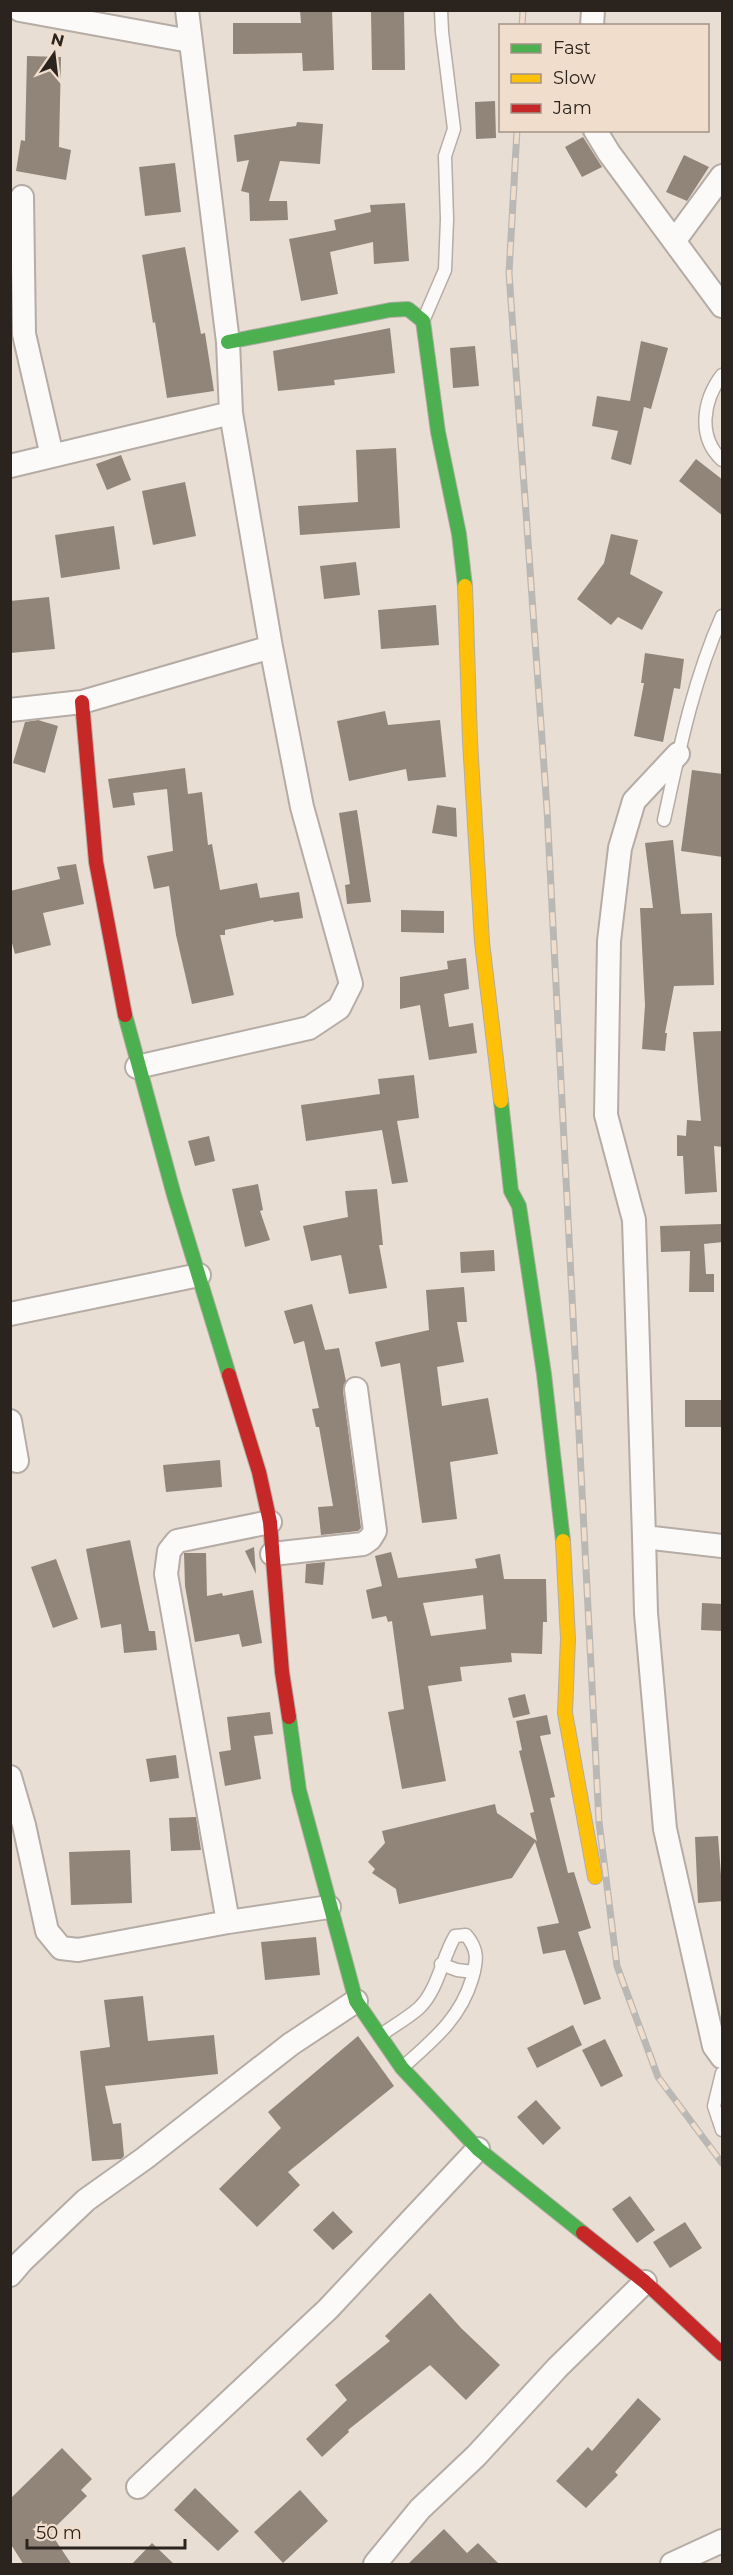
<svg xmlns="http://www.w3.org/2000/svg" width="733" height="2575" font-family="Montserrat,sans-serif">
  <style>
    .building { fill: #91857a; fill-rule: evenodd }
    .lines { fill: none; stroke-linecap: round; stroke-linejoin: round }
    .lane-casing { stroke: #b4aca5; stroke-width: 15 }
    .street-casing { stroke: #b4aca5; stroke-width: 26 }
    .fast-casing { stroke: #b4aca5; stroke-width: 16 }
    .slow-casing { stroke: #b4aca5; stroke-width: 16 }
    .jam-casing { stroke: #b4aca5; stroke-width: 16 }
    .lane { stroke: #fcfaf9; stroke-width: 12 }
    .street { stroke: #fcfaf9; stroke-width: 22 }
    .fast { stroke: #4caf50; stroke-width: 14 }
    .slow { stroke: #ffc107; stroke-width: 14 }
    .jam { stroke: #c62828; stroke-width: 14 }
    .rail-casing { stroke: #bab8b5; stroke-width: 7 }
    .rail { stroke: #f1ddcc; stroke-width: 4.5; stroke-dasharray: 14; stroke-linecap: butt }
  </style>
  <rect width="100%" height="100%" fill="#e9ded4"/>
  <path class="building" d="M300,10H332L334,70L303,71L302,53L233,54V23H301Z
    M404,11L405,70H372L371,12Z
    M27,56L61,57L59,147L71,150L66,180L16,171L21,140L25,141Z
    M495,101L496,138L476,139L475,102Z
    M297,122L323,124L320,164L280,161L269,201H287L288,220L250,221L249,193L241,191L249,160L237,162L234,135L296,126Z
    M583,137L602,167L582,177L565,147Z
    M684,155L709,167L687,201L666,192Z
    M175,163L181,212L145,216L139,167Z
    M405,203L409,261L374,264L373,242L330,252L338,294L301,301L289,239L336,230L334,220L371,212L370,205Z
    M185,247L201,334L205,333L214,391L167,398L155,322L153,323L142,255Z
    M390,328L395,373L334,380L335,385L278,391L273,351Z
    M641,341L668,348L651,409L644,407L631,465L611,459L618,431L592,426L597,396L630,401Z
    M475,346L479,386L453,388L450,348Z
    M396,448L400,528L300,535L298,506L358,502L356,450Z
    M121,455L131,480L107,490L96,464Z
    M696,459L723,480V516L679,481Z
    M185,482L196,536L153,545L142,491Z
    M114,526L120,569L61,578L55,535Z
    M611,534L638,540L630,574L663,592L642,630L618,617L611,625L577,599L604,563Z
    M356,562L360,595L324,599L320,566Z
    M49,597L55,649L10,653V601Z
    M436,605L439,645L381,649L378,610Z
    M645,653L684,659L680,689L674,688L663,742L634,736L644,683H641Z
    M385,711L388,725L440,720L446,777L408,781L406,769L349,781L337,721Z
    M38,720L58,726L45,773L13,763L25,722Z
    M185,768L188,794L202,792L208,845L212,844L220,890L257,883L260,898L299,892L303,918L274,922L273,920L225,930V935H220L234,995L192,1004L176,935L169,886L154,889L147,856L173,851L167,789L133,793L135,805L113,808L108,779Z
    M692,770L723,774V857L681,851Z
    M437,805L456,808L457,837L432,833Z
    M357,810L371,902L347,904L345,885L350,884L339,813Z
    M673,840L681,914L712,913L714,985L674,986L665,1033H667L665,1051L642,1049L645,1005L640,908H653L645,843Z
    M76,864L84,904L43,913L51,945L15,954L10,936V891L60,879L57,867Z
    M401,910L444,911V933L401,932Z
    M466,958L469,989L444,994L449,1027L473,1023L477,1053L429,1060L420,1005L400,1009V977L448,969L447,961Z
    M723,1031V1147L714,1146L717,1192L685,1194L683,1156H677V1135L686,1136L687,1120L701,1121L693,1032Z
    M414,1075L419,1118L397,1121L408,1182L392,1184L382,1130L306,1141L301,1105L380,1094L378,1079Z
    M209,1136L215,1161L195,1166L188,1141Z
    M258,1184L263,1210L260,1211L270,1240L245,1247L232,1189Z
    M377,1189L383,1245H379L387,1288L349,1294L341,1255L311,1261L303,1226L348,1217L345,1191Z
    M723,1224V1242L704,1244L706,1274H714V1292H689L690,1251L661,1252L660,1226Z
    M494,1250L495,1271L461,1273L460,1252Z
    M464,1287L467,1322H457L464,1362L437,1367L442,1406L488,1398L498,1454L450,1462L457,1519L422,1523L400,1363L381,1367L375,1342L429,1330L426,1290Z
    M312,1304L325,1350L339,1348L346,1381L343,1391L361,1528L358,1531L321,1535L318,1507L333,1506L319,1427H316L312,1409L319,1408L304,1341L294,1344L284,1311Z
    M685,1400H721V1427H685Z
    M220,1460L222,1487L166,1492L163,1465Z
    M130,1540L149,1631H155L157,1650L124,1653L121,1624L101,1628L86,1549Z
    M254,1547L256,1574L245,1551Z
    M391,1552L398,1578L477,1568L475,1559L500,1554L504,1579H546L547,1622H543L542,1654L511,1653L512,1662L460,1667L462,1681L428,1686L446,1781L402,1789L388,1712L404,1709L392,1621L388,1622L386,1616L372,1619L366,1590L382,1586L375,1556ZM483,1595L486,1629L431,1636L423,1603Z
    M184,1553H206L207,1596L222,1593L223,1596L253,1590L262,1643L242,1647L239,1634L195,1642L185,1586Z
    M56,1559L78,1619L53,1628L31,1567Z
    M325,1562L323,1585L305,1583L306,1564Z
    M702,1603L723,1604V1631L701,1630Z
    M525,1694L530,1714L513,1718L508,1698Z
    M270,1712L273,1734L254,1736L261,1779L225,1786L219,1752L231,1750L227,1717Z
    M547,1715L551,1734L540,1736L555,1797L550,1798L568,1873L574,1872L591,1928L578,1932L601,1999L584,2005L565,1950L543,1954L537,1927L559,1923L535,1842L512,1878L399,1904L396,1889L372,1873L375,1869L368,1862L385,1843L382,1831L495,1804L497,1813L537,1841L530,1813L534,1812L519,1751L522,1750L516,1721Z
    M176,1755L179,1778L150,1782L146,1759Z
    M196,1817L201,1850L171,1851L169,1818Z
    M718,1836L723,1901L698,1903L695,1837Z
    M130,1850L132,1903L71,1905L69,1852Z
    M316,1937L320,1975L265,1980L261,1942Z
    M143,1996L148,2041L214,2035L218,2074L105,2086L113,2124L121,2123L124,2156L121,2159L92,2161L80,2051L110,2047L104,2000Z
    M573,2025L582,2045L537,2068L527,2048Z
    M358,2036L394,2086L288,2172L300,2185L257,2227L219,2189L281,2128L268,2112Z
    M605,2039L623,2076L601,2087L582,2050Z
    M536,2100L561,2128L543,2145L517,2117Z
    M630,2196L655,2230L637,2243L612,2209Z
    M333,2211L353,2232L333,2250L313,2230Z
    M685,2222L702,2248L670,2268L653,2242Z
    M430,2293L461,2328L500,2365L466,2400L430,2365L348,2430L349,2432L322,2457L306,2439L347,2400L335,2385L390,2341L385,2336Z
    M638,2398L661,2419L615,2472L618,2475L586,2508L556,2481L588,2447L592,2451Z
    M62,2448L92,2479L81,2490L87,2496L50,2532L72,2565H24L10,2543V2499Z
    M195,2488L239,2531L218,2551L174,2510Z
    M300,2490L328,2521L283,2563L254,2532Z
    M444,2529L467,2553L478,2543L500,2565H407Z
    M152,2543L175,2565H131Z"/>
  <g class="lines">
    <defs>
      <path id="lane" d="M423,321L445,270L447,219L445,156L454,129L442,32L441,10
        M722,375C703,400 697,437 722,460
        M664,820C679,751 693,681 722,616
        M441,1964L457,1970L474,1972
        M381,2035C393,2026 408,2018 419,2008C438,1990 442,1958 455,1936L466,1935C479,1950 477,1961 472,1979C460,2019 433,2040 403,2067
        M722,2073L714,2106L722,2130"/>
      <path id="street" d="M20,10L190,41
        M592,26L593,10
        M595,130L609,153L722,306
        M22,197L24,334L52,456
        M675,240L722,176
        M10,466L231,413
        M10,710L82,702L271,647
        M678,754L634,801L620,848L609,941L606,1115L634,1220L644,1537L722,1546
        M137,1067L309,1028L339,1008L351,984L302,807L271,647L231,413L228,342L187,10
        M10,1314L199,1275
        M10,1421L17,1461
        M644,1537L646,1613L665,1829L714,2046L722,2057
        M272,1554L363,1544L370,1539L375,1531L356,1389
        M10,1777L24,1825L47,1931L61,1948L78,1950L228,1922L329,1907
        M228,1922L166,1574L169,1551L177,1541L270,1522
        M10,2275L22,2261L86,2200L145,2158L291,2044L356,2001
        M138,2487L328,2309L478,2149
        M375,2564L420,2509L476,2456L558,2367L645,2282
        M672,2564L722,2541"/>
      <path id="fast" d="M228,342L390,310L408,309L423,321L438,432L459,534L465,586
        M125,1015L174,1195L229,1375
        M501,1101L511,1191L519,1206L544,1374L563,1541
        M289,1717L299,1790L356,2001L402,2068L478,2149L583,2233"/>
      <path id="slow" d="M465,586L470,741L482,942L501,1101
        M563,1541L568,1639L565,1713L595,1877"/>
      <path id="jam" d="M82,702L96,862L125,1015
        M229,1375L259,1472L270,1522L282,1672L289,1717
        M583,2233L645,2282L722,2354"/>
    </defs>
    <use href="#lane" class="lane-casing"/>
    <use href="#street" class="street-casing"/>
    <use href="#fast" class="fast-casing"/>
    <use href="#slow" class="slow-casing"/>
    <use href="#jam" class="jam-casing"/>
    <use href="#lane" class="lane"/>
    <use href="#street" class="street"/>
    <use href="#fast" class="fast"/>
    <use href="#slow" class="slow"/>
    <use href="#jam" class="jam"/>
    <defs>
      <path id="rail" d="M522,26L523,10
        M517,130L509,273L547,809L599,1822L617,1966L658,2077L722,2163"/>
    </defs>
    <use href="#rail" class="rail-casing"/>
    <use href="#rail" class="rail"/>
  </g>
  <rect width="733" height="2575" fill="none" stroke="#2b241e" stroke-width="24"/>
  <rect x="499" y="24" width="210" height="108" fill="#f1ddcc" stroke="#a29386" stroke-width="1.5"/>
  <rect x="511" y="44" width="30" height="9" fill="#4caf50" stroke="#a29386" stroke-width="1.5"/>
  <text x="553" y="54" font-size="18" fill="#2b241e">Fast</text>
  <rect x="511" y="74" width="30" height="9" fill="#ffc107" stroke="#a29386" stroke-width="1.5"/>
  <text x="553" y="84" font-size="18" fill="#2b241e">Slow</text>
  <rect x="511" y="104" width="30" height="9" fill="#c62828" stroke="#a29386" stroke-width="1.5"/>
  <text x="553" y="114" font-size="18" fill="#2b241e">Jam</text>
  <g transform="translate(54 54) rotate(14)" stroke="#f1ddcc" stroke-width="4.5" paint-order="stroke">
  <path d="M0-4.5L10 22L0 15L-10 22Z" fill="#2b241e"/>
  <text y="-9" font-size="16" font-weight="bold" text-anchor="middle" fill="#2b241e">N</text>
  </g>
  <path d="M27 2539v9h158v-9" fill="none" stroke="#2b241e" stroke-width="3"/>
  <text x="36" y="2539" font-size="18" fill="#2b241e" stroke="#f1ddcc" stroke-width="4.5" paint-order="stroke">50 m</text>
</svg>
